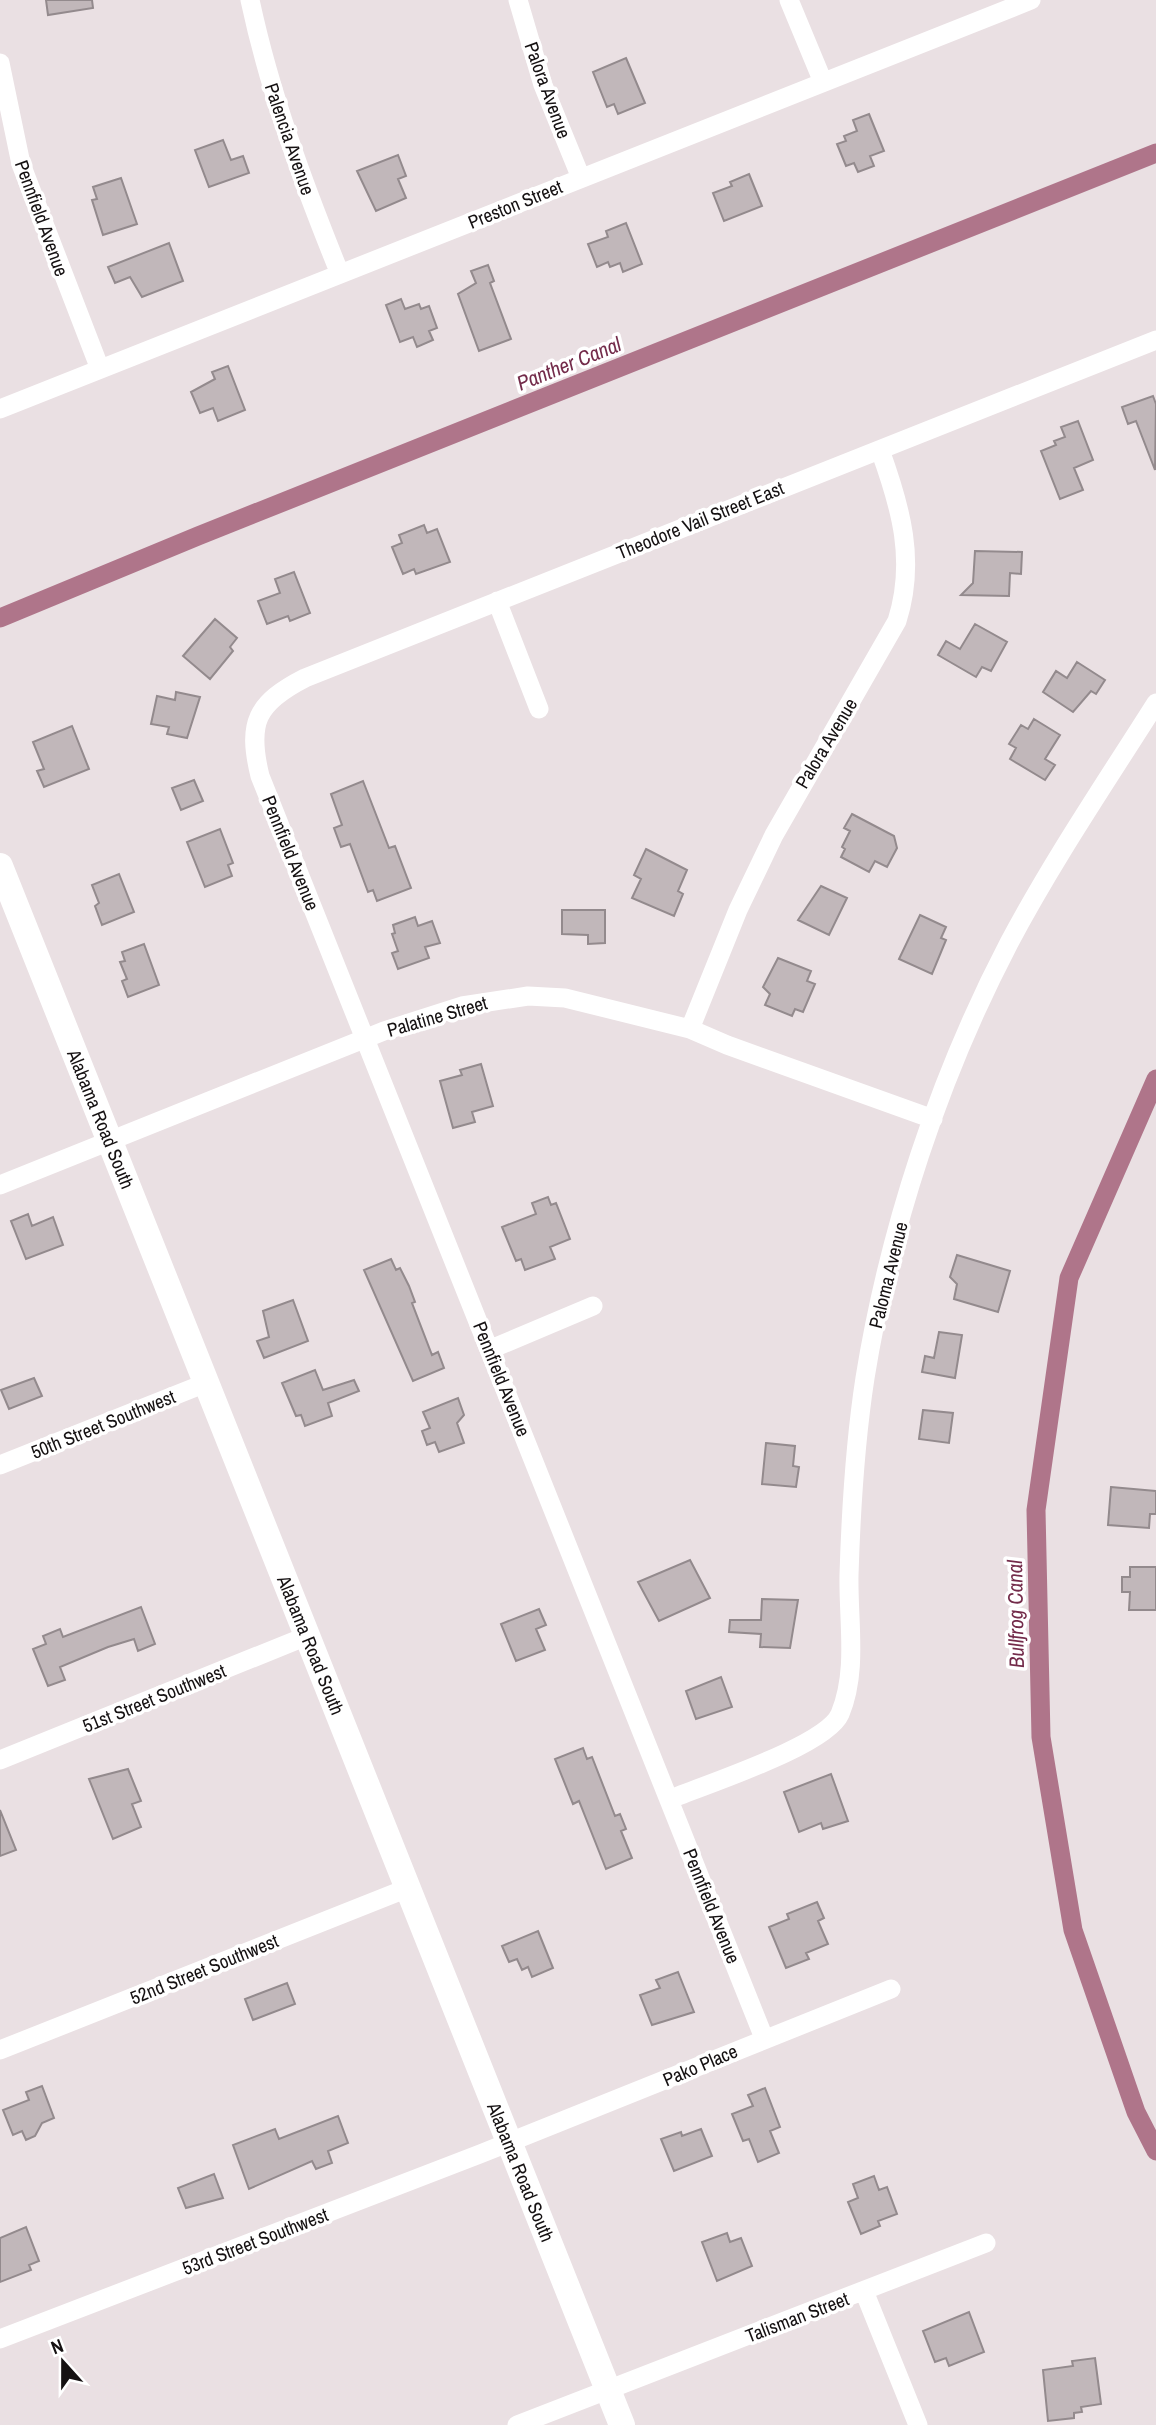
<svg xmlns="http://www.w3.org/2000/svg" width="1156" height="2425" font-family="'Archivo Narrow',sans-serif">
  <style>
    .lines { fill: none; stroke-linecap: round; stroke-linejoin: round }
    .canal { stroke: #af758a; stroke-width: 19 }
    .building { fill: #c1b7ba; stroke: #938a8d; stroke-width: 2 }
    .street { stroke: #fff; stroke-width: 19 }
    .secondary { stroke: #fff; stroke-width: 26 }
    .labels { text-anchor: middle; stroke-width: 7; stroke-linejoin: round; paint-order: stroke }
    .street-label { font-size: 19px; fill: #151112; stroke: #fff }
    .water-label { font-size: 21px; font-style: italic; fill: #732b4a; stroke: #fff }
  </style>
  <rect width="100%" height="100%" fill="#eae0e3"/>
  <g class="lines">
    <path class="canal" d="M0,618L198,536L1156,153
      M1156,1079L1069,1278L1036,1510L1041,1737L1073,1930L1136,2112L1156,2151"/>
  </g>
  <path class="building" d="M46,0H92L93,8L48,15Z
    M626,58L645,103L618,114L614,104L607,107L593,72Z
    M869,114L884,151L870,156L874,166L858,172L854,163L846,166L837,144L846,141L844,136L857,131L853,120Z
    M223,140L231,160L243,156L249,173L209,187L195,150Z
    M398,155L406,176L398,179L406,198L376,211L357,171Z
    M749,174L762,206L724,221L713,193L732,186L730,182Z
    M121,178L137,224L103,235L92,200L97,199L93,187Z
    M626,223L642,264L623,272L620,263L610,267L608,262L597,267L588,244L608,237L606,231Z
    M169,243L183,281L142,297L130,277L115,283L108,267Z
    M488,265L494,281L490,283L511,339L479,351L458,294L476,283L471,271Z
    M401,299L405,309L419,304L421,309L429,306L437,328L429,331L433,340L417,347L413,337L400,342L386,305Z
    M228,366L245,410L218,421L213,408L200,413L191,392L215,379L212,372Z
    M1153,396L1156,404L1155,470L1136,421L1128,424L1122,407Z
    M1078,421L1093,460L1074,468L1083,490L1060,499L1041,451L1056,445L1054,441L1065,437L1061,427Z
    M424,525L427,533L437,529L450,562L416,574L414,569L403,574L392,547L402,543L399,535Z
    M975,551L1022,552L1021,574L1010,573L1009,596L961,595L973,583Z
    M294,572L310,613L290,621L288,616L267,624L258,601L280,593L275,579Z
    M215,619L237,638L230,647L233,651L210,679L183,656Z
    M975,624L1007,642L991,671L982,667L976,677L938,655L946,641L960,649Z
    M1077,662L1105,680L1096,694L1091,691L1073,712L1043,692L1056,671L1067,678Z
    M176,692L200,697L187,738L167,734L169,727L151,724L157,696L175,700Z
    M1034,719L1060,735L1045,759L1055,765L1045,780L1010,759L1016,748L1009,744L1021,725L1028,729Z
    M72,726L89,769L44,787L37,771L44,769L33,742Z
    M194,780L203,801L181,810L172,788Z
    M363,781L389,848L395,846L411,888L377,901L373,890L368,892L350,844L341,847L334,828L342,825L331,794Z
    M852,814L894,836L897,848L887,867L875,861L869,872L841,857L845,849L842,847L850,831L844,828Z
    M220,829L233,863L228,865L232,876L205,887L187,842Z
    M646,849L687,870L678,891L683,894L674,916L632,898L641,879L634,875Z
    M119,874L134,912L102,925L95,906L99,903L92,885Z
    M821,886L847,898L829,935L798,920Z
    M562,910H605V943L588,944V935L562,934Z
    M920,915L946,927L941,938L946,940L932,974L899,959Z
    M415,917L418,926L432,921L440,943L425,947L429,958L398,969L392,953L398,951L392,934L395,933L393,925Z
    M144,944L159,985L128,997L122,981L127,979L120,962L125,961L122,952Z
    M778,958L811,971L807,981L815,984L803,1012L795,1009L792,1016L765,1005L770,994L763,987Z
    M481,1064L493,1106L472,1112L475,1122L453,1128L440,1081L462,1075L460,1070Z
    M548,1197L551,1205L556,1203L570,1239L550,1247L555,1259L525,1270L521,1259L516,1261L502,1227L536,1214L532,1203Z
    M28,1214L32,1226L53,1217L63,1245L26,1259L11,1221Z
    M957,1255L1010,1271L998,1312L954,1299L957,1284L950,1277Z
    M391,1259L396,1270L400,1268L409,1286L415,1302L412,1303L432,1355L438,1352L444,1368L413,1381L364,1270Z
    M293,1300L308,1341L264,1358L257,1341L269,1337L263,1311Z
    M939,1332L962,1335L955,1378L922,1372L925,1356L934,1358Z
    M315,1370L323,1390L354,1380L359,1391L328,1403L332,1416L305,1426L301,1415L296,1416L282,1383Z
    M34,1378L42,1396L9,1409L1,1390Z
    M458,1398L464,1415L457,1423L464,1443L439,1452L435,1442L427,1445L422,1431L430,1428L423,1412Z
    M923,1410L953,1413L949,1443L919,1439Z
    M766,1443L795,1446L793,1466L799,1467L796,1487L762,1484Z
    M1111,1487L1156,1491V1514H1150L1149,1528L1108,1525Z
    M690,1560L710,1598L659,1621L638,1582Z
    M1130,1567H1156V1610H1129L1130,1592H1122V1577H1130Z
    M762,1599L798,1600L790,1648L760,1647L761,1634L729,1632L730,1620H761Z
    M141,1607L155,1644L138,1651L134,1639L108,1647L60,1667L65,1680L48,1686L33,1649L46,1644L43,1636L60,1629L63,1637Z
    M539,1609L546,1625L536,1629L545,1650L516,1661L501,1624Z
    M721,1677L732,1707L696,1719L686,1691Z
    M583,1748L587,1759L592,1757L615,1816L620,1814L626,1829L621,1831L632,1858L606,1869L579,1801L573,1804L555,1759Z
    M128,1769L141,1801L132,1804L141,1827L113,1839L89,1779Z
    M831,1774L848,1821L823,1829L821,1823L799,1832L784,1792Z
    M0,1810L16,1850L0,1856Z
    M817,1902L824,1918L818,1921L828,1944L806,1953L809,1959L786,1968L769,1927L789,1919L787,1914Z
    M538,1931L553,1968L532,1977L528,1967L522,1970L517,1959L509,1962L502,1946Z
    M678,1972L694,2012L652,2025L640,1995L660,1988L656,1980Z
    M287,1983L295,2004L253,2020L245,1999Z
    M42,2086L54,2118L42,2123L35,2136L26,2140L22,2131L13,2135L3,2110L29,2100L26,2092Z
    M765,2088L780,2127L770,2131L779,2153L758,2162L749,2139L743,2141L732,2114L753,2106L748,2095Z
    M338,2116L348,2143L328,2151L332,2163L316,2169L312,2161L249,2189L233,2145L275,2129L279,2139Z
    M701,2129L712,2156L674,2171L661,2139L681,2132L682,2136Z
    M214,2174L223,2198L186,2208L178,2188Z
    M874,2176L879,2190L887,2187L897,2214L878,2221L880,2226L861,2234L848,2202L858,2198L853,2184Z
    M26,2227L39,2261L29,2265L31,2270L0,2282V2238Z
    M727,2233L730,2242L741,2238L752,2266L717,2281L702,2242Z
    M969,2312L984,2352L949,2366L946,2358L935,2362L923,2331Z
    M1095,2358L1101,2404L1081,2407L1082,2412L1074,2413V2418L1048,2421L1043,2370L1073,2366L1072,2361Z"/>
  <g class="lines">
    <path class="street" d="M250,0C270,94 304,185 340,274
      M518,0L543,85L581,178
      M789,0L823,82
      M0,63L21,164L100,369
      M0,409L1031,0
      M497,601L539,709
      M690,1029L738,910L774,835L897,621C916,561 901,508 880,450
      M0,1185L384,1031L462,1006L528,996L565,998L690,1029L727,1045L933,1119
      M491,1349L593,1306
      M0,1465L206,1383
      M0,1760L307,1636
      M671,1799C706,1784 826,1746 840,1714C858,1671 848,1621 849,1575C851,1509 855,1443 865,1378C889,1229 939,1077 1009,943C1053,860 1106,782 1156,703
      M764,2038L260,776C247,723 256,703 305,678L1156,340
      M0,2050L408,1888
      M864,2291L918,2425
      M0,2339L480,2154L891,1989
      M517,2425L986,2243"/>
    <path class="secondary" d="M0,866L622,2425"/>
  </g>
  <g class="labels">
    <g class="street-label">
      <text transform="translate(548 90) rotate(70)" y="7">Palora Avenue</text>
      <text transform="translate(290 139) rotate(71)" y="7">Palencia Avenue</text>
      <text transform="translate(515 204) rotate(-22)" y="7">Preston Street</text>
      <text transform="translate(42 218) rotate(70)" y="7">Pennfield Avenue</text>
      <text transform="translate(700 520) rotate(-22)" y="7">Theodore Vail Street East</text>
      <text transform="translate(826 743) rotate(-59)" y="7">Palora Avenue</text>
      <text transform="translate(291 853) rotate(68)" y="7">Pennfield Avenue</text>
      <text transform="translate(437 1016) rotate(-16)" y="7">Palatine Street</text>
      <text transform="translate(101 1119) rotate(68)" y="7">Alabama Road South</text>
      <text transform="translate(888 1275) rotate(-76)" y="7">Paloma Avenue</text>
      <text transform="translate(502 1379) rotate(68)" y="7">Pennfield Avenue</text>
      <text transform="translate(103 1424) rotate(-22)" y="7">50th Street Southwest</text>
      <text transform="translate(311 1645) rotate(68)" y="7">Alabama Road South</text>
      <text transform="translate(154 1698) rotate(-22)" y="7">51st Street Southwest</text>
      <text transform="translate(712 1906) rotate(68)" y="7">Pennfield Avenue</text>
      <text transform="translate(204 1969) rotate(-22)" y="7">52nd Street Southwest</text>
      <text transform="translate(700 2065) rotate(-23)" y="7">Pako Place</text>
      <text transform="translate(521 2172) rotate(68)" y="7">Alabama Road South</text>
      <text transform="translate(255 2241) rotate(-21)" y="7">53rd Street Southwest</text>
      <text transform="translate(797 2317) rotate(-21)" y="7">Talisman Street</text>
    </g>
    <g class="water-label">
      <text transform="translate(569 364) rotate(-22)" y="7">Panther Canal</text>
      <text transform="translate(1016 1614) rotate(-91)" y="7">Bullfrog Canal</text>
    </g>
  </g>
  <g transform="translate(63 2362) rotate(339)" stroke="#ffffff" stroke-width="5" paint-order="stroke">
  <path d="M0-5L12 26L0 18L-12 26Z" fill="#151112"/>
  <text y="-10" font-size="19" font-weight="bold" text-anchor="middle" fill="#151112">N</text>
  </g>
</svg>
